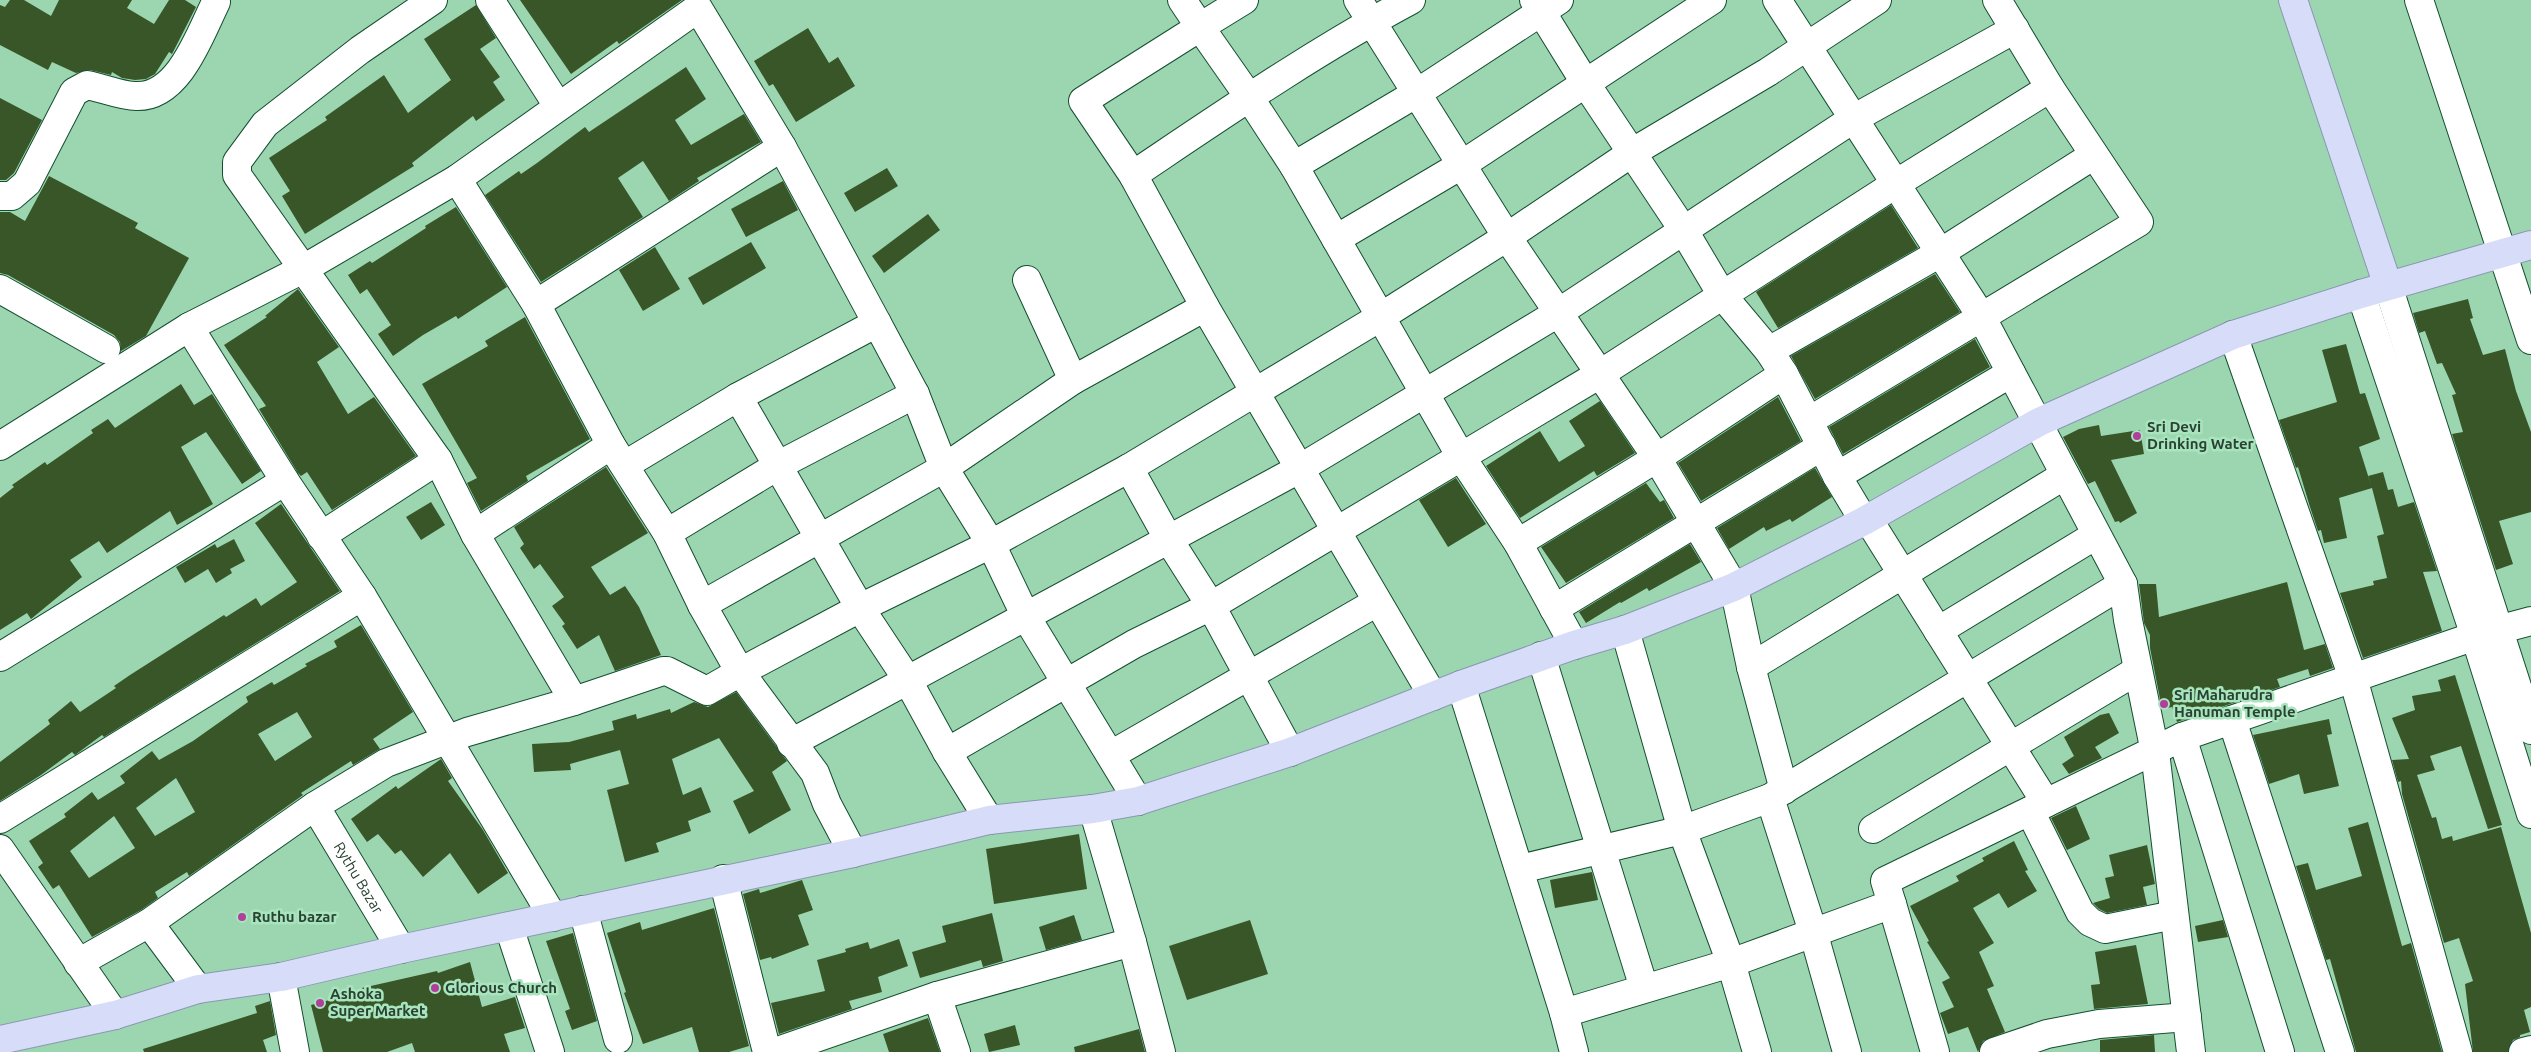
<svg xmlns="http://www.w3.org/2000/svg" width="2531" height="1052" font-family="Ubuntu,sans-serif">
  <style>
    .building { fill: #385628; fill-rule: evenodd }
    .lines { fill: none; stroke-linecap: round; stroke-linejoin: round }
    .minor-casing { stroke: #144f30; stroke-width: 30 }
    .major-casing { stroke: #8998b1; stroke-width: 30 }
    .minor { stroke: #fff; stroke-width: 28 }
    .major { stroke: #d7ddf9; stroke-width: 28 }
    .poi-dot { fill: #b03f9b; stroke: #a8e4bd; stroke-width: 2 }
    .labels { text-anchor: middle; stroke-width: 5; stroke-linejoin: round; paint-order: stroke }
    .poi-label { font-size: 15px; font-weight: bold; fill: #2a4232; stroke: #a8e4bd; text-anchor: start }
    .street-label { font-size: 15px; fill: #2a4232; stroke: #a8e4bd }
  </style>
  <rect width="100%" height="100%" fill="#9cd6b0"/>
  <path class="building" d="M10,0H24L51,16L59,0H132L127,8L154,24L169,0H185L196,7L172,54L169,52L155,74L146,79L135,80L122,78L112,72L111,75L90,70L76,73L52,62L48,70L0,45V5L5,7Z
    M520,0H682L619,44L617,41L571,74Z
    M476,5L496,38L480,49L500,77L493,82L505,100L476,121L473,116L412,163L414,166L305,234L282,196L290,191L269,158L327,120L325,117L384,75L408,113L451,80L424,39Z
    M808,28L829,63L838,57L855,86L796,122L773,84L769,86L754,61Z
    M686,67L706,99L675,120L691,145L744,114L761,142L697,178L699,181L669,201L643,161L618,178L643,217L541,282L485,195L519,171L521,174L537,163L585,127L589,132Z
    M0,98L42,120L14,173L6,180H0Z
    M887,168L898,186L855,212L844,193Z
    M49,176L138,223L135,228L189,258L146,336L121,351L120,342L114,335L8,275L0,273V212H10L25,221Z
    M783,181L798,210L746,237L731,209Z
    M1891,205L1918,248L1778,328L1756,292Z
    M456,207L507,287L458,319L456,316L423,335L393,356L378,334L391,325L367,289L360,294L348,275L370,261L372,263L426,228L425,226Z
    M928,214L940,230L884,273L872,256Z
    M751,242L766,268L703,305L688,278Z
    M655,247L680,289L643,311L619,270Z
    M1935,274L1960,312L1815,399L1791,356Z
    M298,289L339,347L317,362L348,414L374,397L416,456L332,510L307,472L301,476L298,473L259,409L266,406L224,345L267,317L265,316Z
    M2468,299L2473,318L2470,319L2483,355L2505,349L2516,391L2531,432V512L2499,521L2513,564L2496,570L2452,434L2463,432L2452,395L2456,394L2442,363L2437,364L2425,331L2419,333L2413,313Z
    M525,317L590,439L526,476L528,481L481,511L467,483L477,478L422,384L488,346L485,341Z
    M1975,339L1990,367L1843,454L1829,427Z
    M2346,344L2360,394L2365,393L2380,439L2359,447L2371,485L2368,476L2383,472L2388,490L2393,489L2398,507L2414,502L2437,571L2423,572L2442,631L2363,658L2340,593L2374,585L2373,581L2387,578L2377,536L2384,534L2372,488L2339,498L2347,538L2324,543L2321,530L2318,531L2310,507L2298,467L2296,468L2279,420L2337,402L2322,350Z
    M181,384L194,405L212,394L261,471L242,484L206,432L181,447L213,504L177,525L170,511L107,553L99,541L70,560L82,577L31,619L27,613L0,630V498L14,487L12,485L45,462L47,465L93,433L91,430L108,419L115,428Z
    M1778,397L1801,441L1701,501L1678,463Z
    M1600,401L1635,453L1597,476L1594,471L1520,518L1486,466L1540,431L1559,462L1585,446L1569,421Z
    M2099,425L2101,436L2140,430L2144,454L2111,460L2137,513L2120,523L2119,521L2115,522L2095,481L2088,484L2063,437L2079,429Z
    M606,467L648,533L591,567L610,595L625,586L639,607L661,655L615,671L599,635L577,649L562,626L565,624L552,606L564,597L540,564L534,569L520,548L524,544L514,527Z
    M1815,468L1832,497L1792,522L1790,519L1766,531L1764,527L1729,549L1717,528Z
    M1456,478L1486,524L1448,547L1419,500Z
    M1646,483L1660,502L1664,500L1674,518L1566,583L1541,547Z
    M431,502L445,525L421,540L406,517Z
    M281,504L340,591L104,737L102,735L75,755L72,752L41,775L0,801V762L50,724L48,720L71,701L80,712L116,688L114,686L130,675L224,615L226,617L256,598L261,606L297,582L255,523Z
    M234,539L245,561L230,569L232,573L216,583L208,569L185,583L176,567L215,544L217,548Z
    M1690,544L1701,562L1649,591L1647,588L1621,603L1620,602L1586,623L1579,612Z
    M2287,582L2304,650L2325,644L2333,668L2310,676L2308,669L2277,679L2280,687L2177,722L2172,707L2162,709L2150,648V635L2144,623L2139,584H2156L2159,617Z
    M361,625L413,712L373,739L380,749L353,765L351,761L301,793L303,795L189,876L187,872L155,892L158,898L141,910L92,937L59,885L53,889L38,867L43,863L29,841L66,817L64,814L92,792L98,800L125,783L120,776L152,751L159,760L193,741L248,702L246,697L272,682L274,685L307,666L305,664L337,647L334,641ZM297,712L312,737L275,761L258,734ZM176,778L195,812L155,836L136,808ZM114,816L135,848L89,878L70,851Z
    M2455,675L2502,825L2488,829L2461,746L2430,756L2435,770L2417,775L2432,818L2436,817L2442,839L2452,836L2453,841L2501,827L2531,933V1007L2524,1010L2530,1032L2520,1035V1037L2513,1040L2508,1052H2473L2465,984L2473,981L2459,938L2444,943L2402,794L2401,781L2398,782L2392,760L2409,759L2392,718L2415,710L2412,696L2441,691L2438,680Z
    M736,692L787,761L772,772L791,810L749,834L733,801L754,791L719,738L672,759L683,795L701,787L711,812L688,821L691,831L656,843L659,852L625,862L607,790L629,784L620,750L570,764L571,770L534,772L532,744L569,742L614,730L612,721L636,714L637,719L670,709L671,713L694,702L708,707Z
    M2109,713L2119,733L2095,747L2102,758L2069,774L2062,764L2074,756L2064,737L2100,715Z
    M2329,719L2332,734L2327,735L2339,786L2304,794L2299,774L2269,784L2253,735Z
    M441,759L452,778L448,781L483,830L508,873L478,894L450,853L423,877L401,850L395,854L378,834L367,842L351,819L396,786L398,789Z
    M2076,806L2090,839L2067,850L2051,818Z
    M2368,822L2402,946L2411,943L2442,1052H2356L2330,959L2326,960L2296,866L2308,863L2316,890L2362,876L2348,828Z
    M1079,834L1087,889L994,904L986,849Z
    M2014,841L2028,870L2025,871L2037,891L2008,908L1999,893L1973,908L1994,943L1979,952L1994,986L1987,989L2005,1032L1983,1041L1978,1052L1968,1027L1948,1034L1940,1013L1954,1007L1942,982L1950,978L1927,942L1929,941L1910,906L1959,881L1956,876L1984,861L1982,858Z
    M2147,845L2155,884L2143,887L2147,905L2107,913L2099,909L2093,903L2110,898L2105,878L2114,876L2109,855Z
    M1592,872L1598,900L1555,908L1550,880Z
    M802,880L813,910L798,915L809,945L772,959L771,957L760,960L743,894L759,889L760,893Z
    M714,908L749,1046L729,1052H699L692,1027L643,1044L624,993L626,992L607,933L640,922L642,930Z
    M992,913L1003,961L983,967L981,960L920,978L912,952L946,942L942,926Z
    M1074,915L1082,940L1046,950L1039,927Z
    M1250,920L1268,974L1187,1000L1169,946Z
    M2223,920L2228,937L2198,942L2195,926Z
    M573,933L597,1021L572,1030L565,1011L570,1009L546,941Z
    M899,939L908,966L878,977L882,992L849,1001L852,1009L779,1034L771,1003L825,991L817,960L846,952L845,949L868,942L870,949Z
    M2136,945L2148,1004L2094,1009L2091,985L2100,984L2095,952Z
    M470,962L482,1007L515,997L525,1028L504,1034L510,1052H415L412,1043L387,1052H323L311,1005L363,991L362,988L437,971L438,973Z
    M270,1001L276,1035L263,1040L267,1052H144L143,1049L257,1013L255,1006Z
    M928,1018L940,1052H889L883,1034Z
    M1015,1025L1020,1045L989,1052L984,1034Z
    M1139,1029L1145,1052H1075L1074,1047Z
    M2154,1035L2155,1052H2100V1040Z"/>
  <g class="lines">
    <defs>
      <g id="minor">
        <path d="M433,0L360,50L265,124L237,162V175L438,460L475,534L574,701"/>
        <path d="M490,0L558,106"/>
        <path d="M1182,0L1200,27L1083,101L1133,175L1205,307L1433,696"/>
        <path d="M1244,0L1200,27L1249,97L1294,166"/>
        <path d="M1358,0L1507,237L1657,458L1734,587L1751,667L1784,790"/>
        <path d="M1534,0L1586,84L1684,231L1722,295L1769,351L1784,374L1837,476L1864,521"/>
        <path d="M1559,0L1417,93L1294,166L1460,455L1518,543L1574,645"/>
        <path d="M1777,0L1981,316L2123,584L2128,620L2155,752L2191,1052"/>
        <path d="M2419,0L2531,340"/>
        <path d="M1133,175C1224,114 1314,52 1411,0"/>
        <path d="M457,179L536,304L611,445L667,533L702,605"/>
        <path d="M0,196H12L27,183L74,92L87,85C103,88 121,96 136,96C179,98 200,34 216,2"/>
        <path d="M1336,239L1463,164L1712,0"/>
        <path d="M1027,280L1073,380"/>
        <path d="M2388,286L2531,730"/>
        <path d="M0,289L106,349"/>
        <path d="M2361,294L2475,636L2531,814"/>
        <path d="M536,304L782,147"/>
        <path d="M189,327L285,481L362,596L553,917"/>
        <path d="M2233,335L2353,678L2458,1052"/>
        <path d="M1769,351L1940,253L2094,155"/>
        <path d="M738,397L860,608L907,679L947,752L989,820"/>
        <path d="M1809,421L2139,222L2050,88L1997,0"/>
        <path d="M0,446L189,327L305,268L457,179L698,8L782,147L877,323"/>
        <path d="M1129,468L1169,540L1211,606L1290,752"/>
        <path d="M1837,476L2011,373"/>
        <path d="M1868,519L2046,803"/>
        <path d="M667,533L779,465L915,394"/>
        <path d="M475,534L611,445"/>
        <path d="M321,536L438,460"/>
        <path d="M1518,543L1657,458L1784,374"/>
        <path d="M1554,609L1822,446"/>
        <path d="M1625,630L1682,830L1731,963L1757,1052"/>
        <path d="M1938,631L2096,535"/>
        <path d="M1541,656L1644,988"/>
        <path d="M0,657L285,481"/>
        <path d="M1751,667L2065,475"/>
        <path d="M1461,685L1564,1013"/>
        <path d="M2232,720L2340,1052"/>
        <path d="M2182,737L2280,1052"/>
        <path d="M791,743L1299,469L1558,313L1853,119L2015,29"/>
        <path d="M947,752L1134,644L1211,606L1600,374L1897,183L2050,88"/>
        <path d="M1111,755L1377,602"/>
        <path d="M1770,798L1814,935L1847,1052"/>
        <path d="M1138,801L1025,615L991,544L944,468L1073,380L1205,307"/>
        <path id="s1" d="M315,806L401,949"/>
        <path d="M1093,809L1132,942L1161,1052"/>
        <path d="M2030,811L2080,912L2090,922L2105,929L2174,915"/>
        <path d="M0,819L362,596"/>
        <path d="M1873,829L2138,670"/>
        <path d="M0,849L115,1015"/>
        <path d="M853,853L827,804L815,773L740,672L860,608L991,544L1129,468L1382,316L1507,237L1633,152L1768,72L1877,0"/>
        <path d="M1520,869L1682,830L1770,798L2123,584"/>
        <path d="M723,879L767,1052"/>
        <path d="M1892,904L1935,1052"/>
        <path d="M583,910L618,1039"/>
        <path d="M149,923L198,989"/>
        <path d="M509,927L550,1052"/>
        <path d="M78,963L149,923L315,806L386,763L467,732L574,701L663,671H667L707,691L740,672L702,605L944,468L915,394L877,323L738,397L625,465"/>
        <path d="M281,977L295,1052"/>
        <path d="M937,996L956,1052"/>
        <path d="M775,1052L937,996L1132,942"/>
        <path d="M1574,1052L1564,1013L1731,963L1892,904L1885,881L2182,737L2475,636L2531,621"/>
        <path d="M1994,1052L2047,1034L2099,1024L2187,1017"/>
        <path d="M2523,1052L2531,1050"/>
      </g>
      <path id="major" d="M2293,0L2388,286
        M0,1040L115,1015L198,989L281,977L401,949L853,853L989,820L1093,809L1138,801L1290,752L1461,685L1574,645L1625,630L1734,587L1864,521L2039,422L2233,335L2361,294L2531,245"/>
    </defs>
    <use href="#minor" class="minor-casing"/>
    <use href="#major" class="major-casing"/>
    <use href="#minor" class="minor"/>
    <use href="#major" class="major"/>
  </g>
  <g class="poi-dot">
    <circle cx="2137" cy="436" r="5"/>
    <circle cx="2164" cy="704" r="5"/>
    <circle cx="242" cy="917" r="5"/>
    <circle cx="435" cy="988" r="5"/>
    <circle cx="320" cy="1003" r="5"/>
  </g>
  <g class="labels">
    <g class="poi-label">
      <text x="2147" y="432">Sri Devi<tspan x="2147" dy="17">Drinking Water</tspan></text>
      <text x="2174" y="700">Sri Maharudra<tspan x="2174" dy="17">Hanuman Temple</tspan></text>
      <text x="252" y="922">Ruthu bazar</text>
      <text x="445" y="993">Glorious Church</text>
      <text x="330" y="999">Ashoka<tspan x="330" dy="17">Super Market</tspan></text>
    </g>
    <g class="street-label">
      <text dy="5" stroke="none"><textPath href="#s1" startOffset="84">Rythu Bazar</textPath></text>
    </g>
  </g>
</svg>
